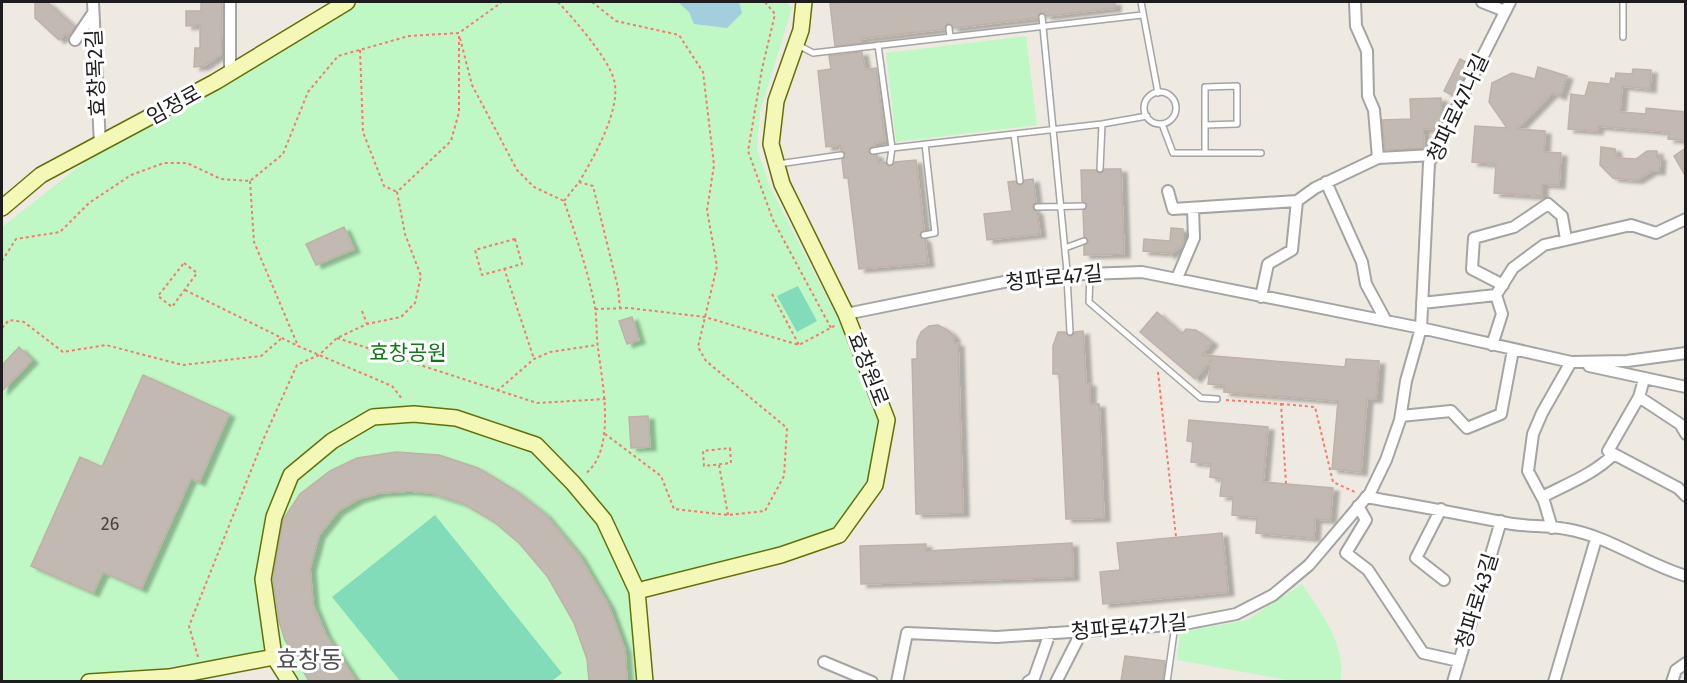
<svg xmlns="http://www.w3.org/2000/svg" width="1687" height="683" font-family="'Fira Sans','Noto Sans KR',sans-serif">
  <style>
    .park { fill: #bff8c4 }
    .pitch { fill: #82dcb9 }
    .water { fill: #a3cedb }
    .building { fill: #c2bab2; stroke: #bfb1a5; stroke-width: 1.5; filter: url(#shadow) }
    .lines { fill: none; stroke-linecap: round; stroke-linejoin: round }
    .lane-casing { stroke: #a4a4a4; stroke-width: 8 }
    .street-casing { stroke: #a4a4a4; stroke-width: 14 }
    .secondary-casing { stroke: #647007; stroke-width: 18 }
    .path { stroke: #f67a6b; stroke-width: 2; stroke-dasharray: 3 3; stroke-linecap: butt }
    .lane { stroke: #fff; stroke-width: 5 }
    .street { stroke: #fff; stroke-width: 10 }
    .secondary { stroke: #f4f8b7; stroke-width: 15 }
    .labels { text-anchor: middle; stroke-width: 6; stroke-linejoin: round; paint-order: stroke }
    .number-label { font-size: 18px; fill: #464442 }
    .street-label { font-size: 21px; fill: #1d1d1d; stroke: #fff }
    .park-label { font-size: 21px; fill: #0e7817; stroke: #fff }
    .quarter-label { font-size: 24px; fill: #505050; stroke: #fff }
  </style>
  <defs>
    <filter id="shadow"><feDropShadow dx="6" dy="3.5" stdDeviation="1.5" flood-color="#0004"/></filter>
  </defs>
  <rect width="100%" height="100%" fill="#eeeae2"/>
  <path class="park" d="M359,2H786L792,8L760,112L757,149L770,187L840,323L881,421L870,484L836,530L780,551L632,589L638,681H291L268,652L75,681L2,682V227L101,149L217,87Z
    M1026,36L1037,125L896,142L886,53Z
    M1302,584C1320,611 1348,647 1340,681H1293L1177,660L1180,632L1247,620Z"/>
  <path class="pitch" d="M798,286L817,321L797,332L777,296Z
    M435,515L562,673L552,681H400L332,597Z"/>
  <path class="water" d="M678,2H739L742,13L727,28L694,24L689,12Z"/>
  <path class="building" d="M35,2H47L75,27L68,36L66,33L59,40L35,18Z
    M201,2H222L221,54L203,66L194,67L195,48H200V25L186,26V11H201Z
    M848,2H1115V8L1047,16L1041,12L1037,18L954,28L948,23L944,29L861,39V43L835,46L830,4Z
    M862,52L865,70L876,68L885,141L875,143V146L870,148L868,152L877,155L878,163L885,162L889,167L895,162L916,160L924,230L919,235L925,240L928,263L859,269L848,178H844L842,160L846,154L841,150L840,145L826,147L818,71L831,69L829,56Z
    M1460,59L1470,64L1454,96L1444,91Z
    M1538,67L1567,76L1560,96L1552,93L1517,129L1545,131L1544,152L1561,153L1559,185L1542,184V196L1494,193L1496,164L1472,162L1475,126L1507,128L1489,102L1492,83L1512,73L1535,79Z
    M1633,69L1651,70L1650,89L1622,86L1620,112L1646,114V108L1686,112V140L1668,139L1669,132L1598,126L1597,131L1568,129L1571,94L1585,96L1589,82L1610,84L1611,78L1615,79L1616,73L1632,74Z
    M1441,98V122L1438,128L1423,129L1424,148L1385,150L1382,120L1411,119L1410,99Z
    M1601,147L1615,149L1617,158L1636,159L1647,151H1657V157H1660L1659,171H1651L1637,180L1613,178L1600,165Z
    M1686,148V177L1674,156Z
    M1105,169H1121L1124,254L1084,255V246L1089,241L1084,236L1083,211L1088,205L1082,201L1081,170H1095L1100,174Z
    M1033,179L1036,202L1032,208L1037,212L1040,234L987,240L984,214L1012,211L1008,182L1015,181L1020,186L1025,180Z
    M344,227L354,249L316,265L306,244Z
    M1171,228L1183,229V245L1169,255V253L1143,251L1144,239L1170,241Z
    M1157,312L1182,334L1186,329L1196,330L1212,342L1202,355L1345,367L1346,359L1379,361L1376,399H1367L1361,472L1332,469L1338,401L1224,392V385L1208,384L1211,360L1195,379L1140,332Z
    M632,317L639,340L627,344L619,321Z
    M938,325L949,331L954,337V343H958L963,513L916,514L912,359H917V341L921,332L929,326Z
    M1083,331L1086,383H1090V404H1099L1104,518L1066,519L1059,374H1053V346L1058,332H1065L1070,337L1075,332Z
    M19,347L32,360L2,391V365Z
    M143,375L229,414L199,482L191,478L141,589L103,572L93,593L31,566L80,457L102,467Z
    M648,416L650,447L631,448L629,417Z
    M1189,420L1268,427L1263,482L1333,488L1330,520L1315,519L1314,538L1256,533L1257,517L1232,515L1233,497L1220,496L1222,479L1210,477L1211,464L1191,462L1193,442L1187,441Z
    M396,452L439,455L478,468L516,491L545,514L579,555L609,606L625,650L627,681H589L587,659L574,623L547,576L519,543L493,521L462,503L431,493L410,491L380,493L358,499L338,511L319,535L310,568L313,604L326,635L356,681H309L285,640L279,621L273,579L283,520L300,494L330,471L357,458Z
    M1222,533L1228,592L1103,604L1100,572L1120,570L1117,543Z
    M1072,543L1073,577L861,584L860,546L926,544V551Z
    M1125,656L1165,661L1162,681H1121Z"/>
  <g class="lines">
    <defs>
      <path id="lane" d="M1141,2L1158,93
        M1623,2V37
        M1042,17L1067,271
        M949,28L950,37
        M798,45L813,53L1142,15
        M878,45L892,148L1102,124L1147,116
        M1144 108a16 16 0 1 1 32 0a16 16 0 1 1-32 0Z
        M1162,124L1173,153H1261
        M1014,134L1020,181
        M873,151L892,148L890,162
        M1205,153V87L1237,86V124L1205,125
        M778,164L841,155
        M1100,169L1102,124
        M1037,207L1083,206
        M924,235L935,233L925,144
        M1065,248L1084,241
        M1090,274L1089,302L1201,398L1217,399
        M1067,277L1070,332
        M1167,682L1175,625"/>
      <path id="street" d="M93,2L100,145
        M230,2V73
        M1355,2L1356,26L1367,51L1368,96L1374,110L1378,158
        M1482,2L1505,11
        M75,40L93,13
        M1326,182L1362,262L1366,284L1386,321
        M1168,191L1173,209L1297,201L1315,188L1378,158L1433,155
        M1177,278L1194,238L1193,209
        M1503,285L1472,269L1474,238L1514,227L1548,204L1562,216L1566,239
        M1261,297L1268,264L1292,250L1297,201
        M1422,303L1496,295
        M846,314L1033,276L1142,272L1421,328L1571,362L1627,361L1686,353
        M1492,345L1502,314L1496,295L1513,268L1544,245L1631,225L1656,233L1686,219
        M1589,366L1686,387
        M1644,379L1639,397L1680,424L1686,434
        M1639,397L1608,451L1678,488L1686,496
        M1401,416L1451,411L1467,428L1501,414L1513,350
        M1366,497C1413,505 1460,514 1507,523C1526,527 1547,525 1566,529C1609,536 1645,564 1686,576
        M1542,497C1567,484 1594,474 1614,454
        M1358,506L1366,520L1346,553L1368,570L1423,653L1459,661
        M1441,509L1416,558L1444,580
        M1552,528L1544,501L1528,471L1533,434L1542,413L1571,362
        M824,662L872,682
        M897,682L907,633L997,637L1184,624L1236,614L1273,595L1309,565L1370,493L1386,460L1400,420L1406,381L1421,328L1429,163L1510,2
        M1028,682L1034,678L1050,633
        M1056,682L1082,631
        M1453,682L1501,521
        M1554,682L1596,539
        M1672,682L1676,670L1686,663"/>
      <path id="secondary" d="M2,208L41,175L215,82L347,2
        M274,657L263,579L274,517L291,475L332,441L373,417L414,414L456,418L536,445L573,483L604,520L637,591
        M89,682L169,677L274,657L290,682
        M645,682L637,591L781,555L839,535L875,485L887,420L846,314L782,184L771,144L776,101L801,30L804,2"/>
    </defs>
    <use href="#lane" class="lane-casing"/>
    <use href="#street" class="street-casing"/>
    <use href="#secondary" class="secondary-casing"/>
    <path class="path" d="M558,2C573,18 609,59 614,80C622,108 593,159 579,182
      M592,2L616,21L679,35L703,72L714,165L707,210L717,266L698,347L706,361L787,428L784,476L765,511L728,515L674,509L661,476L605,434
      M765,2L775,14L762,69L748,151L773,220L831,328
      M460,38L472,85L517,170L534,187L564,201C576,236 588,271 595,307C597,320 596,334 598,348C602,382 617,450 585,474
      M360,50L363,132L384,186L397,192
      M250,181L254,242L298,346L392,386L403,400
      M564,201L579,182L593,186L618,288L620,308
      M515,239L522,264L482,275L475,250Z
      M2,261L16,239L60,232L89,203L131,175L164,163H187L221,179L250,181L283,154L308,92L338,56L409,36L459,33L502,2
      M184,263L197,273L172,307L158,296Z
      M504,268L534,359
      M185,290L298,346
      M772,294L799,345
      M595,309L629,308L705,317L799,345L836,325
      M362,311L367,324
      M2,328L9,320L24,322L63,352L106,345L183,365L261,356L282,338
      M337,338L537,403L606,399
      M1158,372L1176,537
      M497,391L534,359L550,352L597,345
      M1226,400L1281,404L1286,484
      M1281,404L1315,407L1333,482L1357,493
      M730,448L731,463L704,466L703,451Z
      M719,465L728,515
      M198,657L189,626L264,438L297,365L319,355L337,338L367,324L401,317L415,303L421,276L405,234L397,192L451,141L459,112V33"/>
    <use href="#lane" class="lane"/>
    <use href="#street" class="street"/>
    <use href="#secondary" class="secondary"/>
  </g>
  <g class="labels">
    <g class="number-label">
      <text x="110" y="530">26</text>
    </g>
    <g class="street-label">
      <text transform="translate(96 73) rotate(-93)" y="7">효창목2길</text>
      <text transform="translate(174 105) rotate(-29)" y="7">임정로</text>
      <text transform="translate(1458 108) rotate(-65)" y="7">청파로47나길</text>
      <text transform="translate(1054 278) rotate(-6)" y="7">청파로47길</text>
      <text transform="translate(868 369) rotate(69)" y="7">효창원로</text>
      <text transform="translate(1477 601) rotate(-73)" y="7">청파로43길</text>
      <text transform="translate(1129 627) rotate(-5)" y="7">청파로47가길</text>
    </g>
    <g class="park-label">
      <text x="408" y="360">효창공원</text>
    </g>
    <g class="quarter-label">
      <text x="309" y="668">효창동</text>
    </g>
  </g>
  <rect width="1687" height="683" fill="none" stroke="#1d1d1d" stroke-width="6"/>
</svg>
